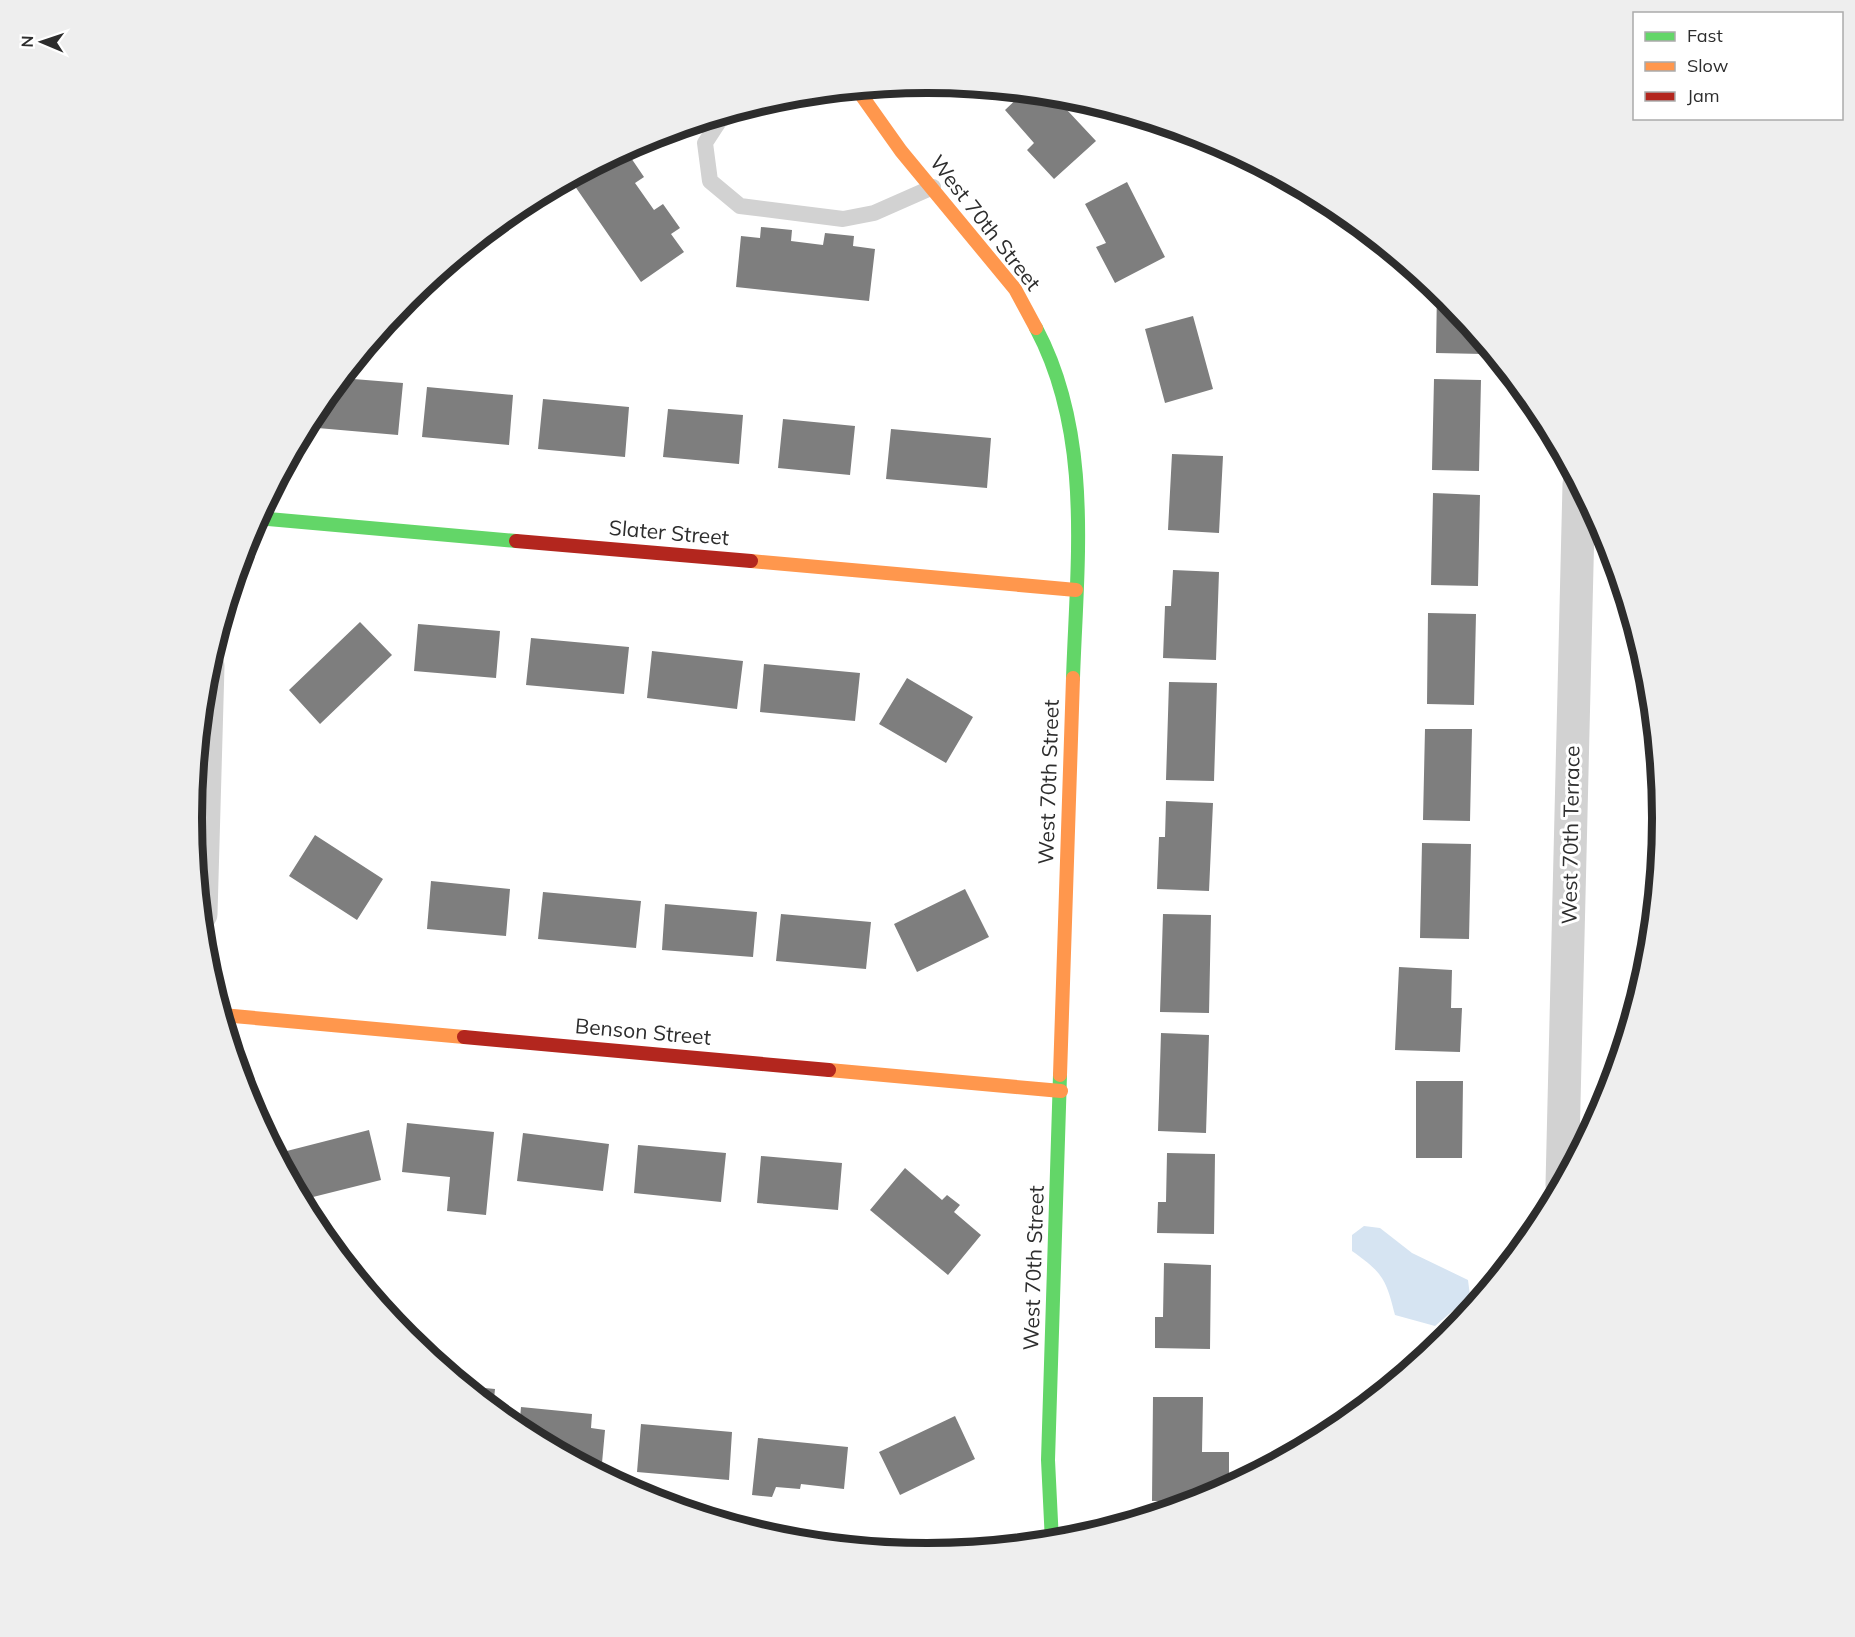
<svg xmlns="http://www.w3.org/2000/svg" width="1855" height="1637" font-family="Mulish,sans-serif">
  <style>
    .water { fill: #d6e4f2 }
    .building { fill: #7e7e7e }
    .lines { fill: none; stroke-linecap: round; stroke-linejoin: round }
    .lane { stroke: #d2d2d2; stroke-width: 16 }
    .street { stroke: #d2d2d2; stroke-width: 33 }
    .fast { stroke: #63d668; stroke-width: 14 }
    .slow { stroke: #ff974d; stroke-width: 14 }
    .jam { stroke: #b3261e; stroke-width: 14 }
    .labels { text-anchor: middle; stroke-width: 6; stroke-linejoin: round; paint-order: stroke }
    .street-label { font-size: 21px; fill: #2d2d2d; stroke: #fff }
    .rim { fill: none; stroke: #2d2d2d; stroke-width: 8 }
  </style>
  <rect width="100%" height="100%" fill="#fff"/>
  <path class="water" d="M1364,1226L1380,1228L1412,1253L1468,1280L1470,1296L1435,1326L1395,1315C1386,1279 1383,1273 1352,1251V1235Z"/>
  <path class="building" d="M1024,92L1053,95L1096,141L1054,179L1027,150L1034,143L1005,110Z
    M627,152L644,177L635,183L654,210L663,204L680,228L671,234L684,252L641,282L570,179L615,155L617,158Z
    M1127,182L1165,257L1115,283L1096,247L1106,243L1085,204Z
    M761,227L792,230L791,241L823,245L825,233L854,236L853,246L875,249L869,301L736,287L741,236L760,238Z
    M1437,289L1448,298L1483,341V354L1436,353Z
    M1193,316L1213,389L1165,403L1145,329Z
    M341,378L403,383L398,435L306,427L316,409Z
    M1434,379L1481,380L1479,471L1432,470Z
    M427,387L513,395L509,445L422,437Z
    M543,399L629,407L625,457L538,449Z
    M668,409L743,415L739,464L663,457Z
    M783,419L855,426L850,475L778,468Z
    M891,429L991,438L987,488L886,479Z
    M1172,454L1223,456L1219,533L1168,530Z
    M1433,493L1480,495L1478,586L1431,585Z
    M1173,570L1219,572L1216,660L1163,658L1165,606H1171Z
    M1428,613L1476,614L1474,705L1427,704Z
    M360,622L392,655L320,724L289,690Z
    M418,624L500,631L496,678L414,671Z
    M531,638L629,647L624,694L526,685Z
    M652,651L743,661L737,709L647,698Z
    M764,664L860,673L855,721L760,712Z
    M907,678L973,717L946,763L879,724Z
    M1169,682L1217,683L1214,781L1166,780Z
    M1425,729H1472L1470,821L1423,820Z
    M1166,801L1213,803L1209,891L1157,889L1159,837H1165Z
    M315,835L383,879L357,920L289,876Z
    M1422,843L1471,844L1469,939L1420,938Z
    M431,881L510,889L506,936L427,929Z
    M965,889L989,937L917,972L894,924Z
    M543,892L641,901L636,948L538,939Z
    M665,904L757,912L753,957L662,950Z
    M781,914L871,922L866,969L776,961Z
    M1163,914L1211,915L1209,1013L1160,1012Z
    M1399,967L1452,970L1451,1008H1462L1460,1052L1395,1050Z
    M1161,1033L1209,1035L1206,1133L1158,1131Z
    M1416,1081H1463L1462,1158H1416Z
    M407,1123L494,1132L486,1215L447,1211L450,1177L402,1172Z
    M369,1130L381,1180L301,1200L279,1153Z
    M523,1133L609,1144L603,1191L517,1181Z
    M638,1145L726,1153L721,1202L634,1193Z
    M1167,1153L1215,1154L1214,1234L1157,1233L1158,1202H1166Z
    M761,1156L842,1163L838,1210L757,1203Z
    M905,1168L942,1200L947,1195L960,1205L954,1212L981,1235L948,1275L870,1210Z
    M1164,1263L1211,1265L1210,1349L1155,1348V1317H1163Z
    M464,1386L495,1389L493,1409L473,1393Z
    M1153,1397H1203L1202,1452H1229V1488L1200,1501H1152Z
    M521,1407L592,1414L591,1428L605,1430L602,1463L582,1461V1464L519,1431Z
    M955,1416L975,1459L900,1495L879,1452Z
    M641,1424L732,1432L729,1480L637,1472Z
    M758,1438L848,1447L844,1489L801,1484L800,1489L776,1487L772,1497L752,1495Z"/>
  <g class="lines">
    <path class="lane" d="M744,109L720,120L705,143L710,181L740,206L843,219L874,213L933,187"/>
    <path class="street" d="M201,914L208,666
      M1562,1185L1579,484"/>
    <path class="fast" d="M1036,328C1093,435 1077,561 1073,678
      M257,518L516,541
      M1052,1542L1048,1460L1060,1075"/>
    <path class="slow" d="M857,89L901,151L1015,289L1036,328
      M751,561L1076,590
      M222,1015L464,1037
      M829,1070L1061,1091
      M1060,1075L1073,678"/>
    <path class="jam" d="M516,541L751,561
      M464,1037L829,1070"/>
  </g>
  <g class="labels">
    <g class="street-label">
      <text transform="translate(985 223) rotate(52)" y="7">West 70th Street</text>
      <text transform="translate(669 533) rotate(5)" y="7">Slater Street</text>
      <text transform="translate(1049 782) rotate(-88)" y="7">West 70th Street</text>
      <text transform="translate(1571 835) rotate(-89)" y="7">West 70th Terrace</text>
      <text transform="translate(643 1032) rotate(5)" y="7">Benson Street</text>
      <text transform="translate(1034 1268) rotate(-88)" y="7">West 70th Street</text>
    </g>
  </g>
  <path d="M0 0H1855V1637H0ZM202 818a725 725 0 1 1 1450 0a725 725 0 1 1-1450 0Z" fill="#eee" fill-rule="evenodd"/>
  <path class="rim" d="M202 818a725 725 0 1 1 1450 0a725 725 0 1 1-1450 0Z"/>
  <rect x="1633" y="12" width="210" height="108" fill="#ffffff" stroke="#ababab" stroke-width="1.5"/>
  <rect x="1645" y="32" width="30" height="9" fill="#63d668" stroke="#ababab" stroke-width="1.5"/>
  <text x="1687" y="42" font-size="18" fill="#2d2d2d">Fast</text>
  <rect x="1645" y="62" width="30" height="9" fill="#ff974d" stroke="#ababab" stroke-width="1.5"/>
  <text x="1687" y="72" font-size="18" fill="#2d2d2d">Slow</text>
  <rect x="1645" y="92" width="30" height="9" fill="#b3261e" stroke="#ababab" stroke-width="1.5"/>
  <text x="1687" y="102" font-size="18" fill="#2d2d2d">Jam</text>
  <g transform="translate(42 42) rotate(272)" stroke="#ffffff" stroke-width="4.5" paint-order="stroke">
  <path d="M0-4.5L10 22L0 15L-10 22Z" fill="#2d2d2d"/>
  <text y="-9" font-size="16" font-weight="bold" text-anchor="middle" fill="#2d2d2d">N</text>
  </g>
</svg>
